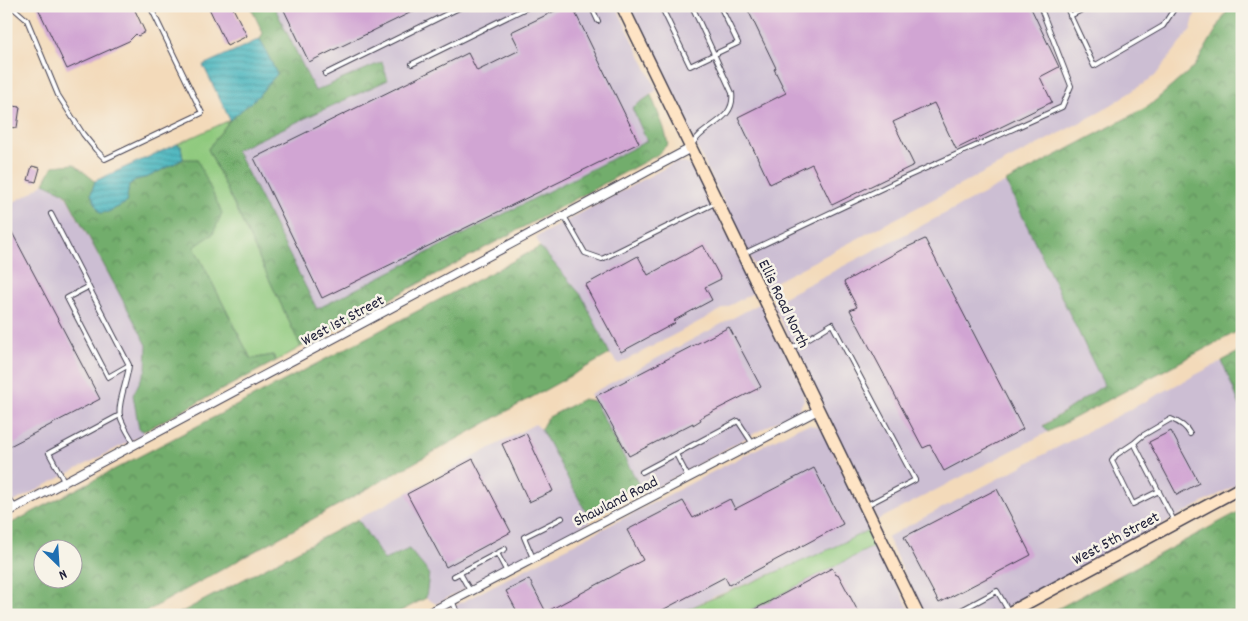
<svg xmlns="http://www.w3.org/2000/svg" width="1248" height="621" font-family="Dekko,sans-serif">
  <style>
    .industrial { fill: #ccbed3 }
    .green { fill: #8ec97d; stroke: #58765c }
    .forest { fill: url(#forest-crowns); stroke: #4a6854; fill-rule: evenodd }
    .water { fill: url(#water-rules); stroke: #346c7c }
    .building { fill: #d1a5d3 }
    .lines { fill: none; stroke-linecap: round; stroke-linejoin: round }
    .lane-casing { stroke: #413e4e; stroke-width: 6 }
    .street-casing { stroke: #413e4e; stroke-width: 10 }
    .secondary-casing { stroke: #413e4e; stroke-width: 14 }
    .lane { stroke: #fff; stroke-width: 4 }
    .street { stroke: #fff; stroke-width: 8 }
    .secondary { stroke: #fee4c5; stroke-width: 11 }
    .labels { text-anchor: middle; stroke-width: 5; stroke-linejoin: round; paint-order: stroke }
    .street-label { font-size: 16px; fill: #22223b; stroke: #f7f3e8 }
  </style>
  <defs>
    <pattern id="forest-crowns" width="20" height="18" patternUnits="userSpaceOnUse" patternTransform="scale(1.25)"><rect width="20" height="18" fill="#72ad6c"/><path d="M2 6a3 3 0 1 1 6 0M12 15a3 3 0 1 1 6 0" fill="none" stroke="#5d8c5a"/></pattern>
    <pattern id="water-rules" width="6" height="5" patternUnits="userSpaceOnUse" patternTransform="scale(1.25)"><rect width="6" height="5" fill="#46b5be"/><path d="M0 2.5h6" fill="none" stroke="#3a939c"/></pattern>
  </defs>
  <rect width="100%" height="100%" fill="#f7f3e8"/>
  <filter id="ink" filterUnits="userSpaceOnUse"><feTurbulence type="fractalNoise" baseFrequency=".02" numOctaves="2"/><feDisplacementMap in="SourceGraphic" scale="10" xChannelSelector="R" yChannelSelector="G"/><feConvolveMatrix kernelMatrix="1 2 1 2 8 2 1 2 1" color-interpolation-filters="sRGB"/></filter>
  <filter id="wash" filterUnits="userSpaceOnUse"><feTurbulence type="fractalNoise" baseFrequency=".0096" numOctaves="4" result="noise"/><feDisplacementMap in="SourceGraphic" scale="20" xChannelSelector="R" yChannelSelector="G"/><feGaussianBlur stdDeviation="1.12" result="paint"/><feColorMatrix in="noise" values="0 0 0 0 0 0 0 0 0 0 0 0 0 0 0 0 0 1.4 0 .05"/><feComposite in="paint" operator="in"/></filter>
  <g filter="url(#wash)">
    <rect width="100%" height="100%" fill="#f3daba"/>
    <path class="industrial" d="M274,6H616L657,90L632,108L647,141L317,309L236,150L388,80L382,62L315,91Z
      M628,6H1197L1191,29L1155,76L1102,111L765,287Z
      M676,162L685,163L691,166L700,179L755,292L619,364L610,354L582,296L540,247L536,237Z
      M1006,182L1104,385L1043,425L1048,432L878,520L772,303Z
      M44,183L64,193L147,345L146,369L133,395L139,429L144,431V434L6,506V206L31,193Z
      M761,303L802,387L804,400L799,409L646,493L639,485L590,394Z
      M1222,361L1242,410V482L994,615H924L887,537Z
      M535,424L541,429L586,512L590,523L436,604L426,598L429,573L384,560L358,519Z
      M810,425L818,427L824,432L870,529L835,548L715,596L675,615H437L799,427Z
      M878,544L912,615H741Z"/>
    <path class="green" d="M230,120L208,149L301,347L276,361L273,355L251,359L194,247L213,234L197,160L183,159L181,146L177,144Z
      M870,529L878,544L741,615H675C739,585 807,563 870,529Z"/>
    <path class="forest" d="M250,6H274L315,91L382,62L388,80L236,150L317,309L647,141L632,108L651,95L664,128L668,144L657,155L301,347L208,149L230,120L257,97L276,74L260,39L263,33Z
      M1230,6H1242V329L1048,432L1043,426L1104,385L1006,182L1149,106L1195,66Z
      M183,159H197L222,213L213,234L194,247L251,359L273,355L276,361L144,431L139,429L133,395L146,369L147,345L65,193L44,183L53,166L74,164L95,181L91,194L100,213L108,212L126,203L129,185L135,180L148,177Z
      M540,247L582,296L610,354L140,615H6V526ZM72,548V578H42V548Z
      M1242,350V410L1222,361Z
      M583,399L594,401L639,485L586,512L541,429L547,418Z
      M1242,510V615H1046Z
      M358,519L384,560L409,549L429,573L426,598L393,615H176Z"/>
    <path class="water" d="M260,39L277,74L257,97L230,120L203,65Z
      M177,144L181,146L183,159L148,177L135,180L129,185L126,203L108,212L100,213L91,194L95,181Z"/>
    <g id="blocks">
      <path class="building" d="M37,6H133L145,32L138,36L136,34L129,41L67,69Z
        M208,6H232L247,36L227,46Z
        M282,6H424L309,62Z
        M565,6H572L639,143L322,298L254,158L468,53L477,71L520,50L511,32Z
        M746,6H1030L1059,67L1040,77L1052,102L956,149L934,103L893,122L914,165L832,205L812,164L770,184L738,117L786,93L774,69L776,68Z
        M6,105L20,107L17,128L6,127Z
        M32,166L40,168L36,182L28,180Z
        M6,221L100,399L6,448Z
        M925,239L1023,429L944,471L930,445L923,448L887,380L850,310L857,307L844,282L901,250Z
        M703,245L721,279L705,287L712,300L673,321L675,323L621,352L585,285L638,256L648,275Z
        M729,327L761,387L700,418L701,420L693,425V423L629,456L596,396Z
        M1171,431L1199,483L1177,495L1149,442Z
        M526,433L553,491L529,502L502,444Z
        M473,459L511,532L446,567L407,494Z
        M814,468L843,524L729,585L725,577L653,615H519L506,591L529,579L546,612L643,560L627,530L683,501L693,518L730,499L735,509Z
        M997,489L1031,555L939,603L904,537Z
        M832,568L836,575L838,574L860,615H744Z"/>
    </g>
  </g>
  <g filter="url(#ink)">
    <use href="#blocks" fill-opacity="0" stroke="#413e4e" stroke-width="1"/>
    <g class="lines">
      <defs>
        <path id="lane" d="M11,6L27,20L58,95L83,134L96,150L105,159L202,113L150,6
          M591,6L598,21
          M661,6L690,66L738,43L720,6
          M692,6L732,93C736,121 703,124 692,145
          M1066,6L1094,66L1163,26L1176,6
          M1070,16L1089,6
          M412,64L530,6
          M325,74L463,6
          M51,214L129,365C128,379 117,404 120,416C123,426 130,436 135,445
          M564,216L585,253L602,259L715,203
          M745,253L904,178L1062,107L1071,86L1040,6
          M88,287L67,298L108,377L129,365
          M791,349L832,324L915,480L867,505
          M1134,443L1116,455L1112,461L1133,504L1159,491
          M676,454L688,477
          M642,472L738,421L753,444
          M64,481L49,453L120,415
          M6,496L16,508
          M1174,521L1134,443L1142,436L1171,419C1179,422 1186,426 1190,434
          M497,553L507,572
          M533,558L524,537L562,518
          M460,573L470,591
          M454,576L505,549
          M452,600L458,615
          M957,615L956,613L997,591L1008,610"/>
        <path id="street" d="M6,513L691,148
          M425,615L818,410"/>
        <path id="secondary" d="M622,6L918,615
          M1005,615L1242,487"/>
      </defs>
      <use href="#lane" class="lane-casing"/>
      <use href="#street" class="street-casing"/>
      <use href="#secondary" class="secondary-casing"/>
      <use href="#lane" class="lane"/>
      <use href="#street" class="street"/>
      <use href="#secondary" class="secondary"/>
    </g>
  </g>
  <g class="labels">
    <g class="street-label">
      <text transform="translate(785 303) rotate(64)" y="6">Ellis Road North</text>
      <text transform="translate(342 319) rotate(-28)" y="6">West 1st Street</text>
      <text transform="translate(615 500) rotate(-27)" y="6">Shawland Road</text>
      <text transform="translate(1115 537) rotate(-28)" y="6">West 5th Street</text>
    </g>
  </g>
  <rect width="1248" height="621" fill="none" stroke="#f7f3e8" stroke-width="25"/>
  <g transform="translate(58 564) rotate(155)"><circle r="24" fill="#f7f3e8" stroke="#a29fa3"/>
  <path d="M0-4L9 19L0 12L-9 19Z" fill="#1f6fb2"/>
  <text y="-8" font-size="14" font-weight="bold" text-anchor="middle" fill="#22223b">N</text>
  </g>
</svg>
